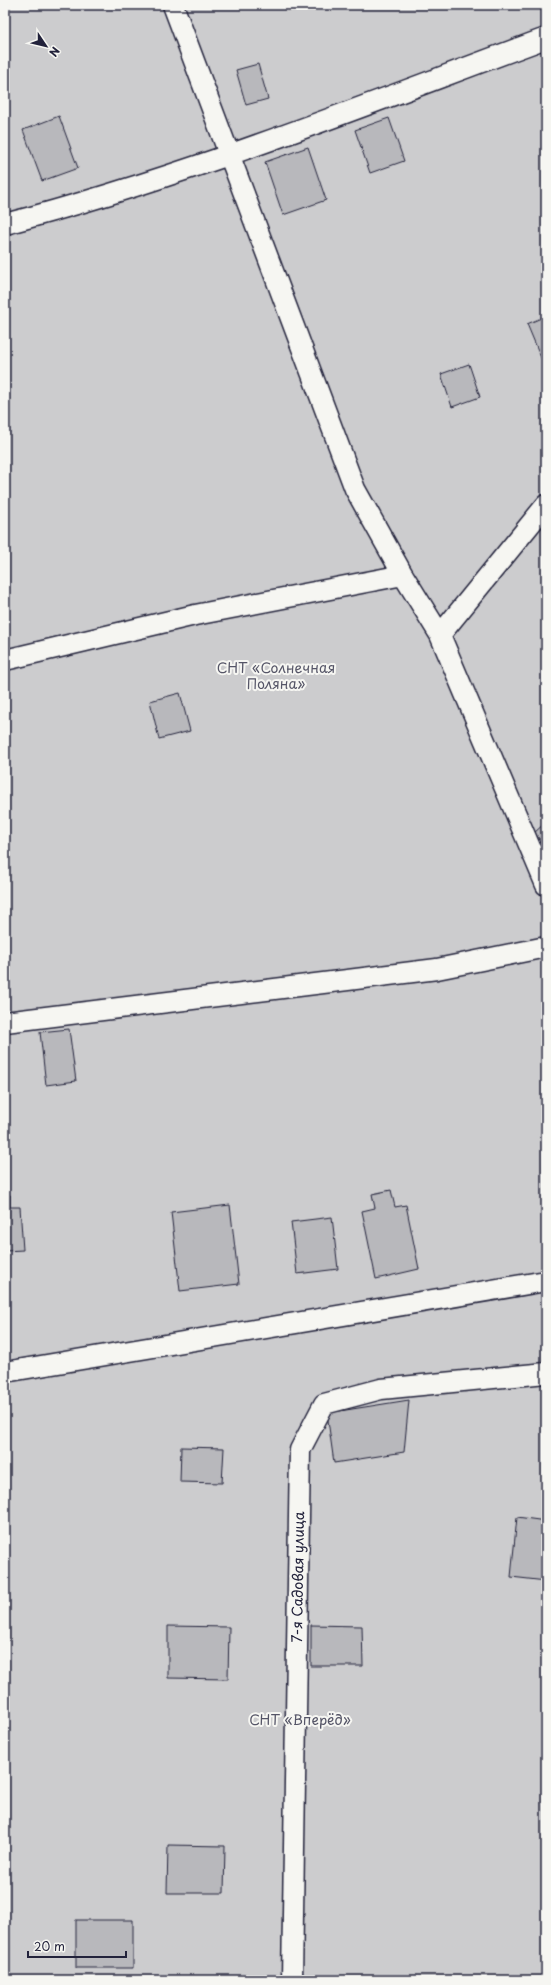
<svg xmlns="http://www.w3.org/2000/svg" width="551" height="1985" font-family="'Playpen Sans',sans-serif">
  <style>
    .green { fill: #ccccce; stroke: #777784 }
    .building { fill: #b8b8bc; stroke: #22223b }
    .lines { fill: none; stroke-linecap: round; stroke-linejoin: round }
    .lane-casing { stroke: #22223b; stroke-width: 23 }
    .lane { stroke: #f6f6f2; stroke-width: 20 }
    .labels { text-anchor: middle; stroke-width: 4; stroke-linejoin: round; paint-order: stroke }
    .park-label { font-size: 14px; fill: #555567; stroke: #f6f6f2 }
    .street-label { font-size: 14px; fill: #22223b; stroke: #f6f6f2 }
  </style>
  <rect width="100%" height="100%" fill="#e9e9e7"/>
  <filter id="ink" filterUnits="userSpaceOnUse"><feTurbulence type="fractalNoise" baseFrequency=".025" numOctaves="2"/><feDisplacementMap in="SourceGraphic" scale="8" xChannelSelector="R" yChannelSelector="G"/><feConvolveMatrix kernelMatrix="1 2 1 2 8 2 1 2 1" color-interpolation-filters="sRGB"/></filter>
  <g filter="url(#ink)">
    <path class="green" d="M5,5H546V1980H5Z"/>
    <path class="building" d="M258,64L268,99L246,105L236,70Z
      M59,116L78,168L42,181L23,130Z
      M389,118L404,161L370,173L355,130Z
      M308,147L326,200L283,215L265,162Z
      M546,316V358L542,360L527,324Z
      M469,364L480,397L452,407L441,374Z
      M180,693L190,731L159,739L150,701Z
      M546,822V846L534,833Z
      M69,1029L76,1081L46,1085L40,1032Z
      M391,1190L395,1207L406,1205L419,1269L376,1279L362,1211L375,1208L372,1194Z
      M5,1195H10V1207H20L23,1250L5,1251Z
      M230,1205L239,1284L180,1291L171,1212Z
      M332,1217L338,1269L297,1274L291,1222Z
      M409,1400L404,1452L334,1463L327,1413Z
      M181,1447L224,1448L222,1483L180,1482Z
      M517,1517L546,1521V1581L511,1577Z
      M311,1625L362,1626L363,1666H311Z
      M168,1626L229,1627L228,1679L168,1678Z
      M168,1845L225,1846L224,1893H167Z
      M76,1920H133V1968H76Z"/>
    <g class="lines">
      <defs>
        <path id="lane" d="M173,5L355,489L403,575L440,635L546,885
          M5,224C189,176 367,104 546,38
          M440,635L546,505
          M5,660L195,615L403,575
          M5,1022L437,969L546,947
          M5,1372L546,1281
          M292,1980L300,1450L324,1404L381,1389L546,1373"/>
      </defs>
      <use href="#lane" class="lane-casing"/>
      <use href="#lane" class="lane"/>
    </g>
  </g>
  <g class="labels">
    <g class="park-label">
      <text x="276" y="673">СНТ «Солнечная<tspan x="276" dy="16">Поляна»</tspan></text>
      <text x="300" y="1725">СНТ «Вперёд»</text>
    </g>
    <g class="street-label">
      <text transform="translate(298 1577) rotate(-89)" y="5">7-я Садовая улица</text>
    </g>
  </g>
  <rect width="551" height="1985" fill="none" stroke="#f6f6f2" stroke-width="20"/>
  <rect x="10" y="10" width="531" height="1965" fill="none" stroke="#22223b" stroke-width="1.5" filter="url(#ink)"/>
  <g transform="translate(46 46) rotate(125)" stroke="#f6f6f2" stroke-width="3" paint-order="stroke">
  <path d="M0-3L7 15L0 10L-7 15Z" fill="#22223b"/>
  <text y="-6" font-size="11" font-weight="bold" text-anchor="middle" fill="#22223b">N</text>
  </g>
  <path d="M28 1951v6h98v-6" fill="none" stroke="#22223b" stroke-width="2"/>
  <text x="34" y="1951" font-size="12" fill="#22223b" stroke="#f6f6f2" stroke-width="3" paint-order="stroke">20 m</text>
</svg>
